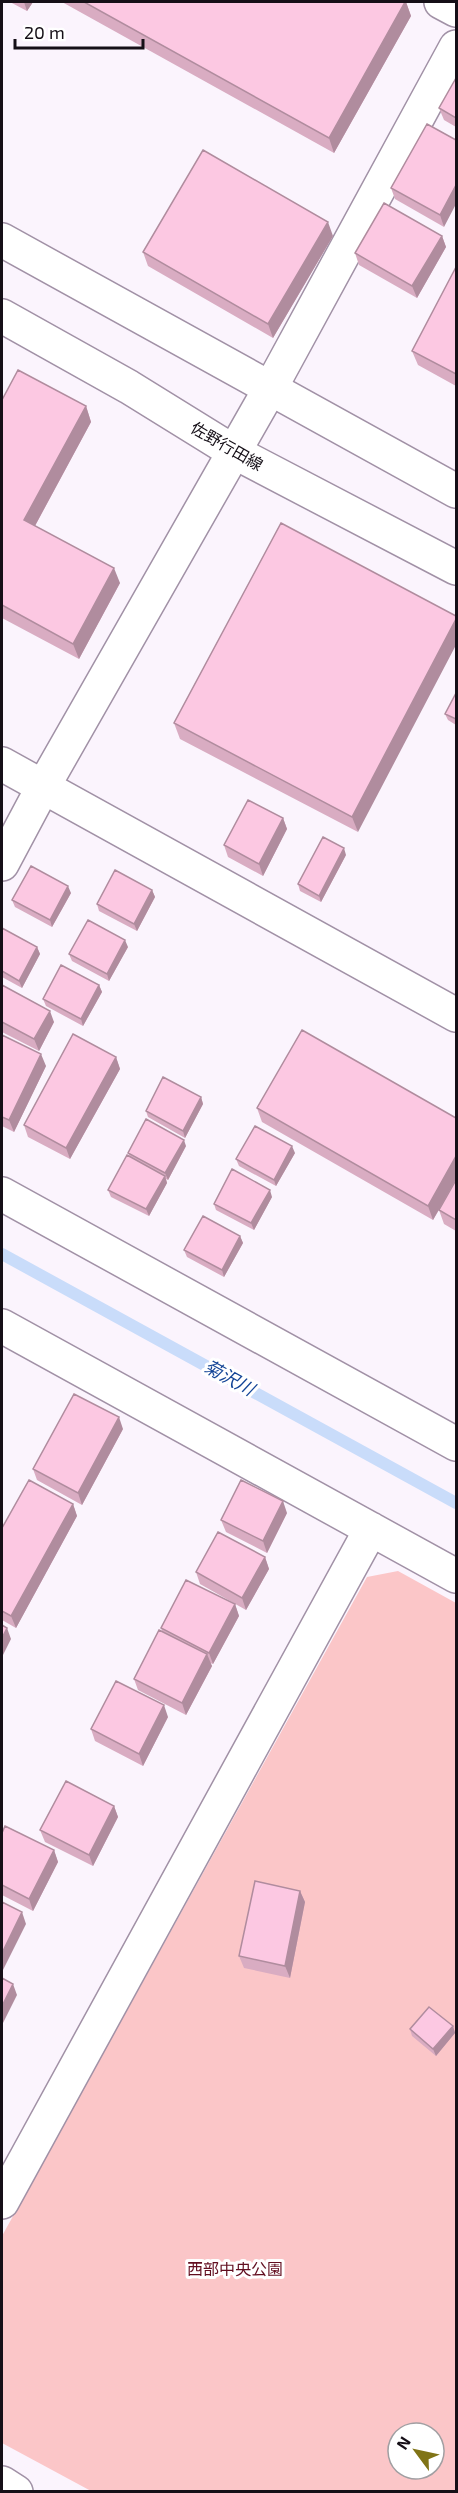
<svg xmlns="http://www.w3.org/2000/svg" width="458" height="2493" font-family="'Exo 2','Noto Sans JP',sans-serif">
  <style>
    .green { fill: #fbc6c8; fill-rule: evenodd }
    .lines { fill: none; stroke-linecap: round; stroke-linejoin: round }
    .stream { stroke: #c9dcfa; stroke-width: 12 }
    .minor-casing { stroke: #a191a6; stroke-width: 36 }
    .tertiary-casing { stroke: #a191a6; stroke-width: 36 }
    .primary-casing { stroke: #a191a6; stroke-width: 36 }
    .minor { stroke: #fff; stroke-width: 33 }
    .tertiary { stroke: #fff; stroke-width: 33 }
    .primary { stroke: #fff; stroke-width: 33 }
    .wall { fill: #d9acc2 }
    .shaded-wall { fill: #b08c9e }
    .building { fill: #fcc8e2; stroke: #b08c9e; stroke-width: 1.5 }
    .labels { text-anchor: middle; stroke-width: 6; stroke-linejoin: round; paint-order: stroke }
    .street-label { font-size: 16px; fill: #150f17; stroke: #fff }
    .park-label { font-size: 16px; fill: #620e20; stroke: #fff }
    .water-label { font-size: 18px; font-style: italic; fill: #144597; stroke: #fff }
  </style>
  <rect width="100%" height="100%" fill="#fbf4fd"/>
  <path class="green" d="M398,1571L456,1603V2491H91L2,2443V2236L367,1577ZM398,2433H434V2469H398Z"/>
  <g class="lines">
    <path class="stream" d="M2,1254L456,1503"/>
    <defs>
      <path id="minor" d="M441,2L456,10
        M271,387L456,47
        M2,764L456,1015
        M2,1194L456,1444
        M2,1326L456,1576
        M2,2202L371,1529"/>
      <path id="tertiary" d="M2,864L43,787L271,387
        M2,2483L16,2492"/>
      <path id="primary" d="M2,240L456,491
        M2,316L129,387L234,452L456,568"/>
    </defs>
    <use href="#minor" class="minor-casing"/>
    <use href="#tertiary" class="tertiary-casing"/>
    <use href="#primary" class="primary-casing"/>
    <use href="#minor" class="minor"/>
    <use href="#tertiary" class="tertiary"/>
    <use href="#primary" class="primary"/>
  </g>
  <path class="wall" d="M10,2H33L27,11Z
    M62,2H406L411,16L334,153Z
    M456,78V127L444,120L439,108Z
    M427,124L444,227L395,199L391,188Z
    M333,236L273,338L148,266L143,252Z
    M442,236L446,247L417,298L359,265L355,253Z
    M456,267V386L418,365L412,351Z
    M2,400L86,406L91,422L35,526L120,583L79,659L2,618Z
    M281,523L358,832L180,739L174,723Z
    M456,693V725L448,720L445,714Z
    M283,818L287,829L263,876L228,857L224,845Z
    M346,855L321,902L300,891L298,884Z
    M152,890L155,897L137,931L99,911L97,904Z
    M71,893L52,927L15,907L12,900Z
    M2,928L37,947L40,954L22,988L2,977Z
    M128,947L109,981L72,961L69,954Z
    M2,985L54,1022L39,1051L2,1032Z
    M99,985L102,992L83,1026L46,1006L43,999Z
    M2,1035L46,1066L14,1132L2,1126Z
    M116,1057L120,1069L70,1159L28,1137L24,1125Z
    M201,1097L203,1104L185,1138L148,1117L146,1111Z
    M257,1108L456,1180V1231L444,1224L439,1210L433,1220L262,1122Z
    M186,1146L168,1180L166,1179L167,1183L149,1216L111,1197L108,1190L130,1157L128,1153Z
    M295,1153L276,1186L239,1166L236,1159Z
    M272,1197L254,1230L216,1210L214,1204Z
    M240,1236L243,1243L224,1277L187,1257L184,1250Z
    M123,1429L82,1505L37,1480L33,1469Z
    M73,1504L77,1516L16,1628L2,1620V1528Z
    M287,1513L267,1553L226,1532L221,1520Z
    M265,1557L269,1569L246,1610L200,1584L196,1572Z
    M235,1604L239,1616L213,1664L210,1663L212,1666L186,1715L138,1690L134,1679L162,1631L161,1628Z
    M168,1717L143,1766L95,1741L91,1729Z
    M114,1806L118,1817L93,1866L45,1842L40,1830Z
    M2,1833L54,1850L58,1862L33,1911L2,1895Z
    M300,1891L305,1902L290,1978L244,1968L239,1956Z
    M453,2026L455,2033L436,2056L412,2036L410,2029Z"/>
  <path class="shaded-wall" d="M24,2H33L27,11Z
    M405,2H406L411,16L334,153L329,138Z
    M456,185V204L444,227L440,215Z
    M328,222L333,236L273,338L268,324Z
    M442,236L446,247L417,298L412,286Z
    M86,406L91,422L30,535L24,520Z
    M114,568L120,583L79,659L73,644Z
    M456,619V645L358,832L352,817Z
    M283,818L287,829L263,876L259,864Z
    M344,848L346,855L321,902L319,896Z
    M68,886L71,893L52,927L50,920Z
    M152,890L155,897L137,931L134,924Z
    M125,940L128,947L109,981L107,974Z
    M37,947L40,954L22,988L19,981Z
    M99,985L102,992L83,1026L81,1019Z
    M50,1011L54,1022L39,1051L34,1039Z
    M41,1054L46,1066L14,1132L9,1120Z
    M116,1057L120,1069L70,1159L66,1148Z
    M201,1097L203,1104L185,1138L183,1131Z
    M184,1140L186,1146L168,1180L165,1173Z
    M292,1146L295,1153L276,1186L274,1180Z
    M456,1156V1179L433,1220L428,1206Z
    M165,1176L167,1183L149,1216L146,1209Z
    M270,1190L272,1197L254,1230L251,1223Z
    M240,1236L243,1243L224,1277L222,1270Z
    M119,1417L123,1429L82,1505L78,1493Z
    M283,1501L287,1513L267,1553L263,1541Z
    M73,1504L77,1516L16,1628L11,1616Z
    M265,1557L269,1569L246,1610L242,1598Z
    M235,1604L239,1616L213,1664L209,1653Z
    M7,1628L11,1639L2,1657V1638Z
    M207,1654L212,1666L186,1715L182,1703Z
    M164,1705L168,1717L143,1766L139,1754Z
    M114,1806L118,1817L93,1866L89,1855Z
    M54,1850L58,1862L33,1911L29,1899Z
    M300,1891L305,1902L290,1978L285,1966Z
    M22,1912L26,1924L2,1972V1953Z
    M13,1984L17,1995L2,2025V2006Z
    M453,2026L455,2033L436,2056L433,2049Z"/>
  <path class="building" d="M84,2H405L329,138Z
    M456,78V118L439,108Z
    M427,124L456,140V185L440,215L391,188Z
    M203,150L328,222L268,324L143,252Z
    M384,203L442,236L412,286L355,253Z
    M456,267V374L412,351Z
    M18,370L86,406L24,520L114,568L73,644L2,605V400Z
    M281,523L456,616V619L352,817L174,723Z
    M456,693V719L445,714Z
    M248,800L283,818L259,864L224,845Z
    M323,837L344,848L319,896L298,884Z
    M31,866L68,886L50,920L12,900Z
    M115,870L152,890L134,924L97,904Z
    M88,920L125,940L107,974L69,954Z
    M2,928L37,947L19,981L2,971Z
    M61,965L99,985L81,1019L43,999Z
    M2,985L50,1011L34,1039L2,1022Z
    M302,1030L456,1118V1156L428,1206L257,1108Z
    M73,1034L116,1057L66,1148L24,1125Z
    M2,1035L41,1054L9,1120L2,1117Z
    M163,1077L201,1097L183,1131L146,1111Z
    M146,1119L184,1140L165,1173L128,1153Z
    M255,1126L292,1146L274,1180L236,1159Z
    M127,1155L165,1176L146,1209L108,1190Z
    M232,1169L270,1190L251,1223L214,1204Z
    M456,1180V1220L439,1210Z
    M203,1216L240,1236L222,1270L184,1250Z
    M74,1394L119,1417L78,1493L33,1469Z
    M29,1480L73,1504L11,1616L2,1611V1528Z
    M241,1480L283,1501L263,1541L221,1520Z
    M218,1532L265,1557L242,1598L196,1572Z
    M186,1580L235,1604L209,1653L161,1628Z
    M2,1625L7,1628L2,1638Z
    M159,1630L207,1654L182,1703L134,1679Z
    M116,1681L164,1705L139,1754L91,1729Z
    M66,1781L114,1806L89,1855L40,1830Z
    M5,1826L54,1850L29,1899L2,1885V1833Z
    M255,1881L300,1891L285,1966L239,1956Z
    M2,1902L22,1912L2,1953Z
    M2,1978L13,1984L2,2006Z
    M429,2007L453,2026L433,2049L410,2029Z"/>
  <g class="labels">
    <g class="street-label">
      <text transform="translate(227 446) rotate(30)" y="6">佐野行田線</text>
    </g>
    <g class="park-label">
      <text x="235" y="2275">西部中央公園</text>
    </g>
    <g class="water-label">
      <text transform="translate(229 1378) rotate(29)" y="6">菊沢川</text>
    </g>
  </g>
  <rect width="458" height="2493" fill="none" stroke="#150f17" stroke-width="6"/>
  <g transform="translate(416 2451) rotate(303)"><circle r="28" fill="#ffffff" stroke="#a19fa2" stroke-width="1.5"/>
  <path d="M0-4.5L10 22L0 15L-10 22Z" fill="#807416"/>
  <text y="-9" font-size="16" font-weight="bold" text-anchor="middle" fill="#150f17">N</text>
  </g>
  <path d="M15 39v9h128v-9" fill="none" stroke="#150f17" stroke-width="3"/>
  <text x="24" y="39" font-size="18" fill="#150f17" stroke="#ffffff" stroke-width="4.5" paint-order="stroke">20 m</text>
</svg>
